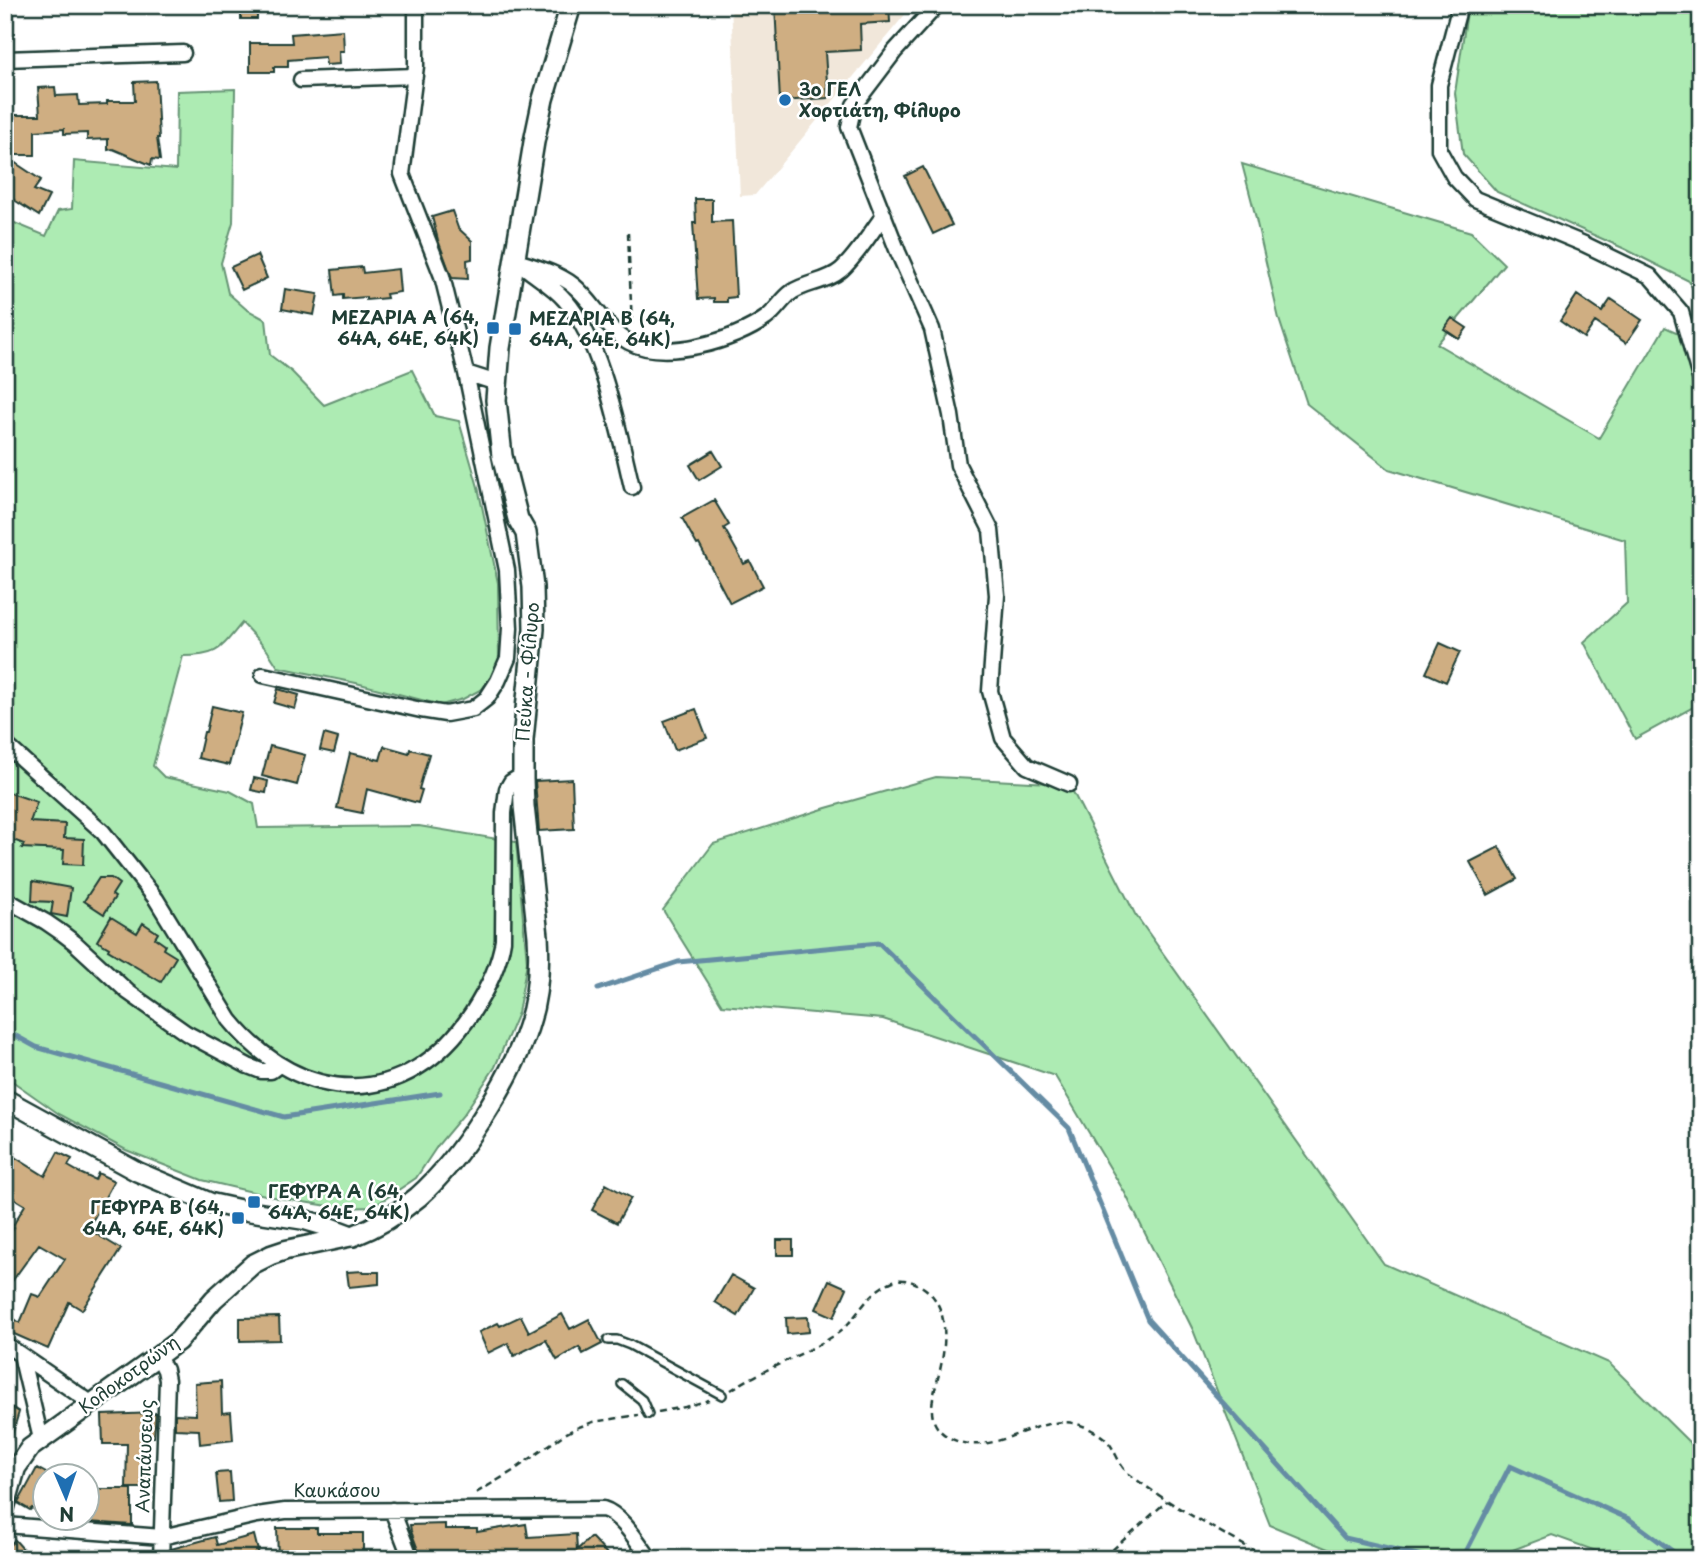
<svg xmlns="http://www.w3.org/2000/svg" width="1706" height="1564" font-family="'Playpen Sans',sans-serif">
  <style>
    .built { fill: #f1e7da }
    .green { fill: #adebb3; stroke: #669474; stroke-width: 2 }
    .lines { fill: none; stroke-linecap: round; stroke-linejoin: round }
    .stream { stroke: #658ca4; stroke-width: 5 }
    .building { fill: #cfae82; stroke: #1f3d34; stroke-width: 2 }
    .service-casing { stroke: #1f3d34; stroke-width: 12 }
    .minor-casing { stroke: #1f3d34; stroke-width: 19 }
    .tertiary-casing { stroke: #1f3d34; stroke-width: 23 }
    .secondary-casing { stroke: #1f3d34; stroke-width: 24 }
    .path { stroke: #1f3d34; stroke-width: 2.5; stroke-dasharray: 7 5; stroke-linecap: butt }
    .service { stroke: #fff; stroke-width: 7 }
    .minor { stroke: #fff; stroke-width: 14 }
    .tertiary { stroke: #fff; stroke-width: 18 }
    .secondary { stroke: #fff; stroke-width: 19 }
    .poi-dot { fill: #1f6fb2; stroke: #fff; stroke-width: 2.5 }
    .labels { text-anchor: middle; stroke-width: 5; stroke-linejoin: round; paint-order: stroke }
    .poi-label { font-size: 18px; font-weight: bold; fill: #1f3d34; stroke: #fff; text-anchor: start }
    .street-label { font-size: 18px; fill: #1f3d34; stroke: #fff }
  </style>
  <rect width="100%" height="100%" fill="#fff"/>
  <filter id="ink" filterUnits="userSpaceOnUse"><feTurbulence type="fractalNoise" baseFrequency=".0143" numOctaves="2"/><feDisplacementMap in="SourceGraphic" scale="14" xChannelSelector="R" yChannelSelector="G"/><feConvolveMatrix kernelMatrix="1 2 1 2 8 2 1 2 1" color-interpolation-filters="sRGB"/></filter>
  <g filter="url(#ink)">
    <path class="built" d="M731,5H913L755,195L740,196Z"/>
    <path class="green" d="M1468,5H1701V306L1689,281L1625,249L1497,192L1463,154L1455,93Z
      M235,89L233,222L221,263L228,293L246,309L266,320L270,355L292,372L324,405L412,370L435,416L459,421L478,487L498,583L499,661L491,677L482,689L463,699L441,705L356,683L278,667L267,650L242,623C220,649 219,656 183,656L153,766L164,777L230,791L254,804L258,828L419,826L516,842L527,962L518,1013L495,1067L464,1114L438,1145L416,1178L373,1207L341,1208L278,1198L202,1180L126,1150L59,1114L5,1076V219L46,236L58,211L72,209L74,161L176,170L177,91Z
      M1242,164L1471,232L1504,264L1437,344L1599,438L1665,327L1701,343V703L1635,739L1584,642L1627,603L1625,540L1389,469L1307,404L1279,319L1253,206Z
      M936,777L1069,784L1135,914L1384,1264L1609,1363L1701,1454V1559H1618L1552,1535L1489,1559H1352L1270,1525L1193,1330L1125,1193L1055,1076L883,1019L722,1005L663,910L713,844L826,808Z"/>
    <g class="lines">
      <path class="stream" d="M598,989L678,962L879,943L1069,1128L1148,1320L1345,1538L1435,1559
        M5,1030L36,1047L284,1117L440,1093
        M1451,1559L1465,1554L1510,1466L1629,1519L1683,1559"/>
    </g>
    <path class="building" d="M241,5H257V19H241Z
      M775,5H889L890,22L860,24L861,50L825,52L828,98L780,101Z
      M343,30L344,51H339L340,64L326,65L325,57L288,60V67H274V72H250V43H292L291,34Z
      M156,81L159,138H157L160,160L152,159L151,165L113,149L108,150V139L87,140V133L64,134V129L35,131V155H5V115H40L38,88L55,87L56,96L78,95L79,105L107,104V101H135L134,82Z
      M5,156L41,180L34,190L49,196L39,216L5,194Z
      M923,167L952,225L933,234L905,176Z
      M695,199H712V222L732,221L736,297L727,298V302H714V298L698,299L693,223H696Z
      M452,211L458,228L472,241V259L467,260L468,279L452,278L438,240L432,217Z
      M257,255L267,278L242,290L231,267Z
      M362,267L363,273L398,269L400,292L386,294L387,298L366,300V297L343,299V295L335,296L332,270Z
      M285,289L318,294L314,315L282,309Z
      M1577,295L1602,312L1611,299L1642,320L1626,343L1595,322L1584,338L1560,321Z
      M1452,318L1467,328L1459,339L1444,329Z
      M713,451L722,466L699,480L690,465Z
      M714,500L729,525L724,528L744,564L750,561L763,586L730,603L699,544L697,545L682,518Z
      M1440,643L1460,652L1446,682L1426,673Z
      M278,689L299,695L295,709L274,703Z
      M212,706L242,713L229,765L198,758L204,732H206Z
      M696,709L707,738L675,750L664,721Z
      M324,734L338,738L334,753L320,750Z
      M270,746L305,755L297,785L262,776Z
      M384,746L409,753L410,749L429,754L419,789L422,790L418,803L367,789L362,813L337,808L350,753L380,760Z
      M254,778L268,781L266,793L251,790Z
      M572,779L574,829L539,831L535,781Z
      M5,791L37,802L30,822L65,824L64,838L84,839L83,865L63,864L64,850L22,848L24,844L5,837Z
      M1499,847L1517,879L1488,895L1470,862Z
      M99,878H111L119,884L112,895L115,897L104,914L84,901Z
      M33,881L71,888L67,917L51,914L53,902L32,901Z
      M111,917L137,933L143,923L158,933L155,938L165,945L163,949L176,957L161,982L108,950L109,948L97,941Z
      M5,1151L45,1176L58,1152L72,1159L68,1166L82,1174L95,1180L98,1173L114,1181L88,1229L121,1249L82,1310L69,1302L48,1349L5,1330V1312L20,1323L32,1294L40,1297L65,1259L39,1244L5,1291V1240L14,1228L12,1227L25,1205L5,1193Z
      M606,1184L631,1198L617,1223L592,1210Z
      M777,1240H793V1255H777Z
      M363,1271V1272H379V1284L349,1287L347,1272Z
      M731,1275L754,1288L738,1316L715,1302Z
      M829,1280L847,1288L834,1317L816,1309Z
      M562,1314L570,1329L589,1319L602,1344L583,1354L579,1347L557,1360L546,1340L514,1356L508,1343L488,1353L479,1332L498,1323L500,1326L521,1316L529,1332Z
      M279,1317L280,1340L240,1341V1318Z
      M808,1317L809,1332L787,1334L786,1318Z
      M221,1381L222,1413L231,1412L233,1440L200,1444L199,1430L175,1429V1414L196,1415L195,1383Z
      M5,1403L19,1412L9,1445H5Z
      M156,1413L154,1437H147L145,1488H126L127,1444H103L102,1415Z
      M37,1468L46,1473V1516L32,1508L30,1510L18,1503Z
      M230,1472L232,1501L219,1502L216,1473Z
      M88,1489H132V1525L88,1522Z
      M445,1524V1529H477V1532L526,1524L528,1537L576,1534L577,1550L591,1537L612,1559H537V1556L521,1559H457L448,1558L449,1555H420L411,1531L410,1525Z
      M277,1528H317V1533H363V1559H278Z
      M254,1535L260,1559H171V1549L215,1537L217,1545Z
      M15,1540L32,1559H5V1549Z"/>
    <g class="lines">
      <defs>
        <path id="service" d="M608,1340H617L630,1345L722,1395
          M622,1384L642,1400L648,1414"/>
        <path id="minor" d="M416,5V66L402,174L442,276L466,373L497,383
          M937,5L895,51L854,105L849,127L898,252L932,329L951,415L958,465L991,530L997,595L990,691L1003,738L1027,766L1069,784
          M1460,5L1439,85V150L1454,177L1475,199L1584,244L1650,276L1681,312L1701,381
          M5,59L183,53
          M301,80L415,76
          M514,260C534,267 556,272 573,285C594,302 605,329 629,342C665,361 735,341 766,318C776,311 782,299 792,292C807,282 827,282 841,270C856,257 871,232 884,215
          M527,269C540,279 554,287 565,300C602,341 619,433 632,487
          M263,675L421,710L446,714L473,709L487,698L498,681L508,658L510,628L507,570L466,373
          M5,744L103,832L156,899L230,1020C302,1108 407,1111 472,1013C487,990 499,967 503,940L504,813L507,789L511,782L516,779H523
          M5,899L46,922L62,933L75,943L128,992L186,1033L248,1066L261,1071H271L279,1065
          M5,1344L91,1403
          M21,1355L41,1439
          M158,1356L165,1370L167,1380L161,1559
          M392,1510L411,1559
          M5,1525L162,1537L257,1515L285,1511L603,1509C621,1514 639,1544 650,1559"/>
        <path id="tertiary" d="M5,1099L138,1172L211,1203L247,1211L305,1220L329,1227L353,1236
          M5,1507L16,1468L30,1448L158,1356L178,1341L214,1299L253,1264L271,1255L286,1250L353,1236"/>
        <path id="secondary" d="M353,1236C376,1227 399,1213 418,1197C460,1160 511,1080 528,1027C538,997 540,967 538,936L524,806L523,779V740L534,629L533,587L526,533L518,519L502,456L496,400L500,348L534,142L543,99L571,5"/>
      </defs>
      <use href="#service" class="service-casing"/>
      <use href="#minor" class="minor-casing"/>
      <use href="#tertiary" class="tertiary-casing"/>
      <use href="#secondary" class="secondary-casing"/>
      <path class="path" d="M628,233L632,327
        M731,1390C751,1377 771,1368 792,1358C808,1350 824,1343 838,1333C858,1318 867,1292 891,1282C904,1276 919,1283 929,1292C951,1314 945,1352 938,1378C932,1401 924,1424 950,1438C995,1462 1040,1408 1083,1426C1091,1429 1104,1436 1109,1443C1116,1452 1119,1466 1129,1474C1172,1507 1221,1532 1269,1559
        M658,1412L685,1407L709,1400
        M476,1493L513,1471L563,1435L576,1428L593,1422L638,1415
        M1104,1559L1110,1552L1167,1501"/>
      <use href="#service" class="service"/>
      <use href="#minor" class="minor"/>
      <use href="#tertiary" class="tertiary"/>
      <use href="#secondary" class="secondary"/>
    </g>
  </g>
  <g class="poi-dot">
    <circle cx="785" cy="100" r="7"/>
    <rect x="486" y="321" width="14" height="14" rx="3.5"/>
    <rect x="508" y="322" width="14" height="14" rx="3.5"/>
    <rect x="247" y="1195" width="14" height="14" rx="3.5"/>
    <rect x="231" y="1211" width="14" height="14" rx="3.5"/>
  </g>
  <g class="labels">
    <g class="poi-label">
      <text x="799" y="96">3ο ΓΕΛ<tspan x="799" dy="21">Χορτιάτη, Φίλυρο</tspan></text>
      <text x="479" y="324" text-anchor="end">ΜΕΖΑΡΙΑ A (64,<tspan x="479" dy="21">64Α, 64Ε, 64Κ)</tspan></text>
      <text x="529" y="325">ΜΕΖΑΡΙΑ B (64,<tspan x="529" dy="21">64Α, 64Ε, 64Κ)</tspan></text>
      <text x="268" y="1198">ΓΕΦΥΡΑ A (64,<tspan x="268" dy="21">64Α, 64Ε, 64Κ)</tspan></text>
      <text x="224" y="1214" text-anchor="end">ΓΕΦΥΡΑ B (64,<tspan x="224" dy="21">64Α, 64Ε, 64Κ)</tspan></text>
    </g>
    <g class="street-label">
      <text transform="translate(528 672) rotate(-86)" y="6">Πεύκα - Φίλυρο</text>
      <text transform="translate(129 1375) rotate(-36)" y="6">Κολοκοτρώνη</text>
      <text transform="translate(145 1456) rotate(-88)" y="6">Αναπάυσεως</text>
      <text x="337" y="1497">Καυκάσου</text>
    </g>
  </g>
  <rect width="1706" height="1564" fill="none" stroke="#fff" stroke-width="28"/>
  <rect x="14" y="14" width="1678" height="1536" fill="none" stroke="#1f3d34" stroke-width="2.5" filter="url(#ink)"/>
  <g transform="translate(66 1497) rotate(178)"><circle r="33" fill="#ffffff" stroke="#a5b1ae" stroke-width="2"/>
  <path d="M0-5L12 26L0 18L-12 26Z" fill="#1f6fb2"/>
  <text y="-10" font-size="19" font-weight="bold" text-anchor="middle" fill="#1f3d34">N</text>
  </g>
</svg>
